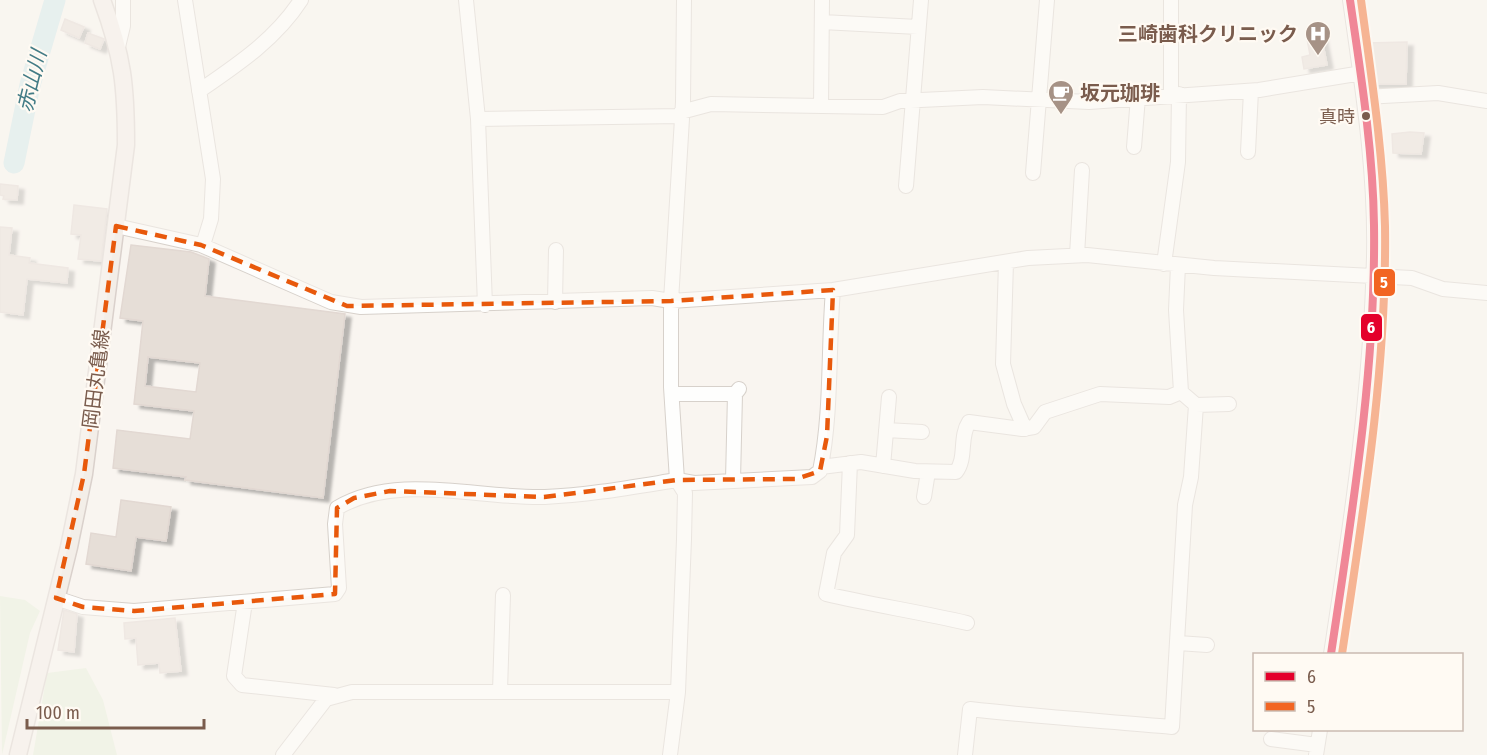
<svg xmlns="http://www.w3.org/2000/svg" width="1487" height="755" font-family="'Fira Sans Condensed','Noto Sans JP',sans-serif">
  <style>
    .green { fill: #e7f0db }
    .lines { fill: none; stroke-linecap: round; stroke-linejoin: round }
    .river { stroke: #d0e8ea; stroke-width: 21 }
    .building { fill: #e6ded7; stroke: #e2d8d2; stroke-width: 1.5; fill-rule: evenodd; filter: url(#shadow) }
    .minor-casing { stroke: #d7d1cb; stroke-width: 16 }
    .major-casing { stroke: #dad1cc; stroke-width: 19 }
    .minor { stroke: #fefefd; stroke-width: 14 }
    .major { stroke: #f3eee8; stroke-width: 16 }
    .bus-1-casing { stroke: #fffaf3; stroke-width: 12 }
    .bus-2-casing { stroke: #fffaf3; stroke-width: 12 }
    .bus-1 { stroke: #e4002b; stroke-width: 8 }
    .bus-2 { stroke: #f26522; stroke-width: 8 }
    .marked { fill: none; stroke: #e8590c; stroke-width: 4.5; stroke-dasharray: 12 8; stroke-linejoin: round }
    .bus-dot { fill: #7a5c4d; stroke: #fffaf3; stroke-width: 2 }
    .labels { text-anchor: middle; stroke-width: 4.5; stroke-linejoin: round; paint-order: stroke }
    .bus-label { font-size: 18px; fill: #7a5c4d; stroke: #fffaf3; text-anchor: end }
    .poi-label { font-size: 20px; font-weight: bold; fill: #7a5c4d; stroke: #fffaf3; text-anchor: end }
    .street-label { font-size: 20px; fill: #7a5c4d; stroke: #fffaf3 }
    .water-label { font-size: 21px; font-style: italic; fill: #437c86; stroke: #fffaf3 }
    .line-badge { stroke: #fffaf3; stroke-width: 2 }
    .badge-label { font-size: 16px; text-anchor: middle; font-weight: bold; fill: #fff }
  </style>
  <defs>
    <filter id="shadow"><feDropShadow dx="6" dy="4" stdDeviation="1.5" flood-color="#0004"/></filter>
  </defs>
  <rect width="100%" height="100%" fill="#f9f5f0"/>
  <path class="green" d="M0,596L25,600L40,611L30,633L2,755Z
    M86,668L103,700L117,755H33L47,673Z"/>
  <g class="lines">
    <path class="river" d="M14,163L30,85L55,0"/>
  </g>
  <path class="building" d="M65,19L84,27L79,38L61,30Z
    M1320,30L1327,65L1304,69L1302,57L1310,55L1306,33Z
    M88,33L104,39L100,49L85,43Z
    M1407,42L1406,84H1372V61H1368L1366,43Z
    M1410,132L1424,133L1421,154L1393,153L1392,134Z
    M0,184L18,186L17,200L3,199L4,196L0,195Z
    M74,205L107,209L101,261L78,259L81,235L71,234Z
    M0,227L12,228L9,255L30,258L29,263L68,268L67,283L27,279L23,315L0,312Z
    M131,245L191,252L209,259L205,296L345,314L323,498L185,480L186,477L113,468L117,430L190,439L194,411L134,404L143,321L120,318ZM148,357L200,363L196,392L145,386Z
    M121,500L171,507L166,541L136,537L131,571L86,564L91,533L116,537Z
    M64,610L77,614L74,652L58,650Z
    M175,618L181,671L160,673L159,663L138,665L136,638L125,639L124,623Z"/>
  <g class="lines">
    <defs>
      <path id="minor" d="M185,0L213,179L211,219L203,245
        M466,0L478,119L485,305
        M1171,0V95
        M822,22L918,27
        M118,47L123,26V0
        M199,91C237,65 276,39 301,0
        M1365,97L1438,93L1487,101
        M821,106L822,0
        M681,112L711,104L883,107L900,101L983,97L1089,102L1259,90L1362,73
        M478,119L681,116
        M1134,147L1138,97
        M1248,152L1251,91
        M1033,173L1047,0
        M906,186L921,0
        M116,226L201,245L331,302L361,307L652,298L671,301L833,290L1028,258L1087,255L1214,268L1412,278L1443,289L1487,293
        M1077,255L1082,170
        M1006,262L1003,364L1014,404L1025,429
        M1164,264L1178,162L1179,94
        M555,302L556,250
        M672,394H735L739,389
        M1196,405L1229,404
        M886,430L922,432
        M850,463L847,535L834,553L826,594C873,605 920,612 967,623
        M883,466L889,397
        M821,467L861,462L915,471L956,472C967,458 959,437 969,422L1022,429L1034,427L1045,412L1100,394L1169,397L1181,392
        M733,480L735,394
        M924,497L928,472
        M56,598L83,607L134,611L335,594L339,588L335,524L337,508C397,472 478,499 545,497C589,495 633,487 677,480L694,483L812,477L820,471C832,412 828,350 833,290
        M245,602L234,676L242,685L334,695
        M1178,643L1207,645
        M1331,654C1351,523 1371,390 1374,257C1376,171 1362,85 1350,0
        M500,691L503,595
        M1271,739L1317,745
        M283,755L326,699L352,692H678
        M670,755L678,692L684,539L685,493L677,480L671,387V301L683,102L684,0
        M965,755L970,709C1038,717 1105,721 1172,727L1185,505L1191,477L1196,405L1181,392L1176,310L1178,265
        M1316,755L1320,730"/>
      <path id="major" d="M18,755L69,547L84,474L126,145C126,86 123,57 102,0"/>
    </defs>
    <use href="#minor" class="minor-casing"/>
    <use href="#major" class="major-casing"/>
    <use href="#minor" class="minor"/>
    <use href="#major" class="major"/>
    <defs>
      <path id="bus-1" d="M1331,654C1352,513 1376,369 1374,225C1373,150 1361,75 1350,0"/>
      <path id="bus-2" d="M1342,654C1363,513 1387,369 1385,226C1383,150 1371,75 1361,0"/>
    </defs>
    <use href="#bus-1" class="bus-1-casing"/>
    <use href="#bus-2" class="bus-2-casing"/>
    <use href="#bus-1" class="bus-1"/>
    <use href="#bus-2" class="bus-2"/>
  </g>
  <path d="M0 0H1487V755H0ZM116,226L201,245L347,306L671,301L833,290L827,436L820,471L796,479L677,480L544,497L390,491L354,498L337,508L335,594L134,611L83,607L56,598L84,474Z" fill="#f9f5f0" fill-opacity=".55" fill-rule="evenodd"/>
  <path class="marked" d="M116,226L201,245L347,306L671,301L833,290L827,436L820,471L796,479L677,480L544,497L390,491L354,498L337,508L335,594L134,611L83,607L56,598L84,474Z"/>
  <defs>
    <symbol id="hospital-pin" viewBox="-11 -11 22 30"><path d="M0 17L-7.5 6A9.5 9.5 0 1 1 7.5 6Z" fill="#a69286" stroke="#fffaf3"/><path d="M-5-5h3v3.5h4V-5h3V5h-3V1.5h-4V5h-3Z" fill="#fff"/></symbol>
    <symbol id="cafe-pin" viewBox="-11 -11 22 30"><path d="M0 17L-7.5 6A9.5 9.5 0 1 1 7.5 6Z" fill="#a69286" stroke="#fffaf3"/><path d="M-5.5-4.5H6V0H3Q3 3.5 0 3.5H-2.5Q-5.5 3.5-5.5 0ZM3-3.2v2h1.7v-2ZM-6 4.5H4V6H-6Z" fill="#fff"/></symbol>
  </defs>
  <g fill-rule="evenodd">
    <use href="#hospital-pin" x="1303" y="19" width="30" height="40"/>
    <use href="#cafe-pin" x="1046" y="78" width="30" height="40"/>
  </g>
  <circle class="bus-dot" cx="1366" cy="116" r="5"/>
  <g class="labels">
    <g class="bus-label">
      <text x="1355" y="123">真時</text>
    </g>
    <g class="poi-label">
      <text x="1298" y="41">三崎歯科クリニック</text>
      <text x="1080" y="100" text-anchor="start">坂元珈琲</text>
    </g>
    <g class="street-label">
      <text transform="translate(96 379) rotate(-83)" y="7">岡田丸亀線</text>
    </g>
    <g class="water-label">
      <text transform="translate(32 81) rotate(-76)" y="7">赤山川</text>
    </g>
  </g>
  <g class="line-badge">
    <rect x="1373" y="268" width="23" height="29" rx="6" fill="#f26522"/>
    <rect x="1360" y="313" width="23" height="29" rx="6" fill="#e4002b"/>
  </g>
  <g class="badge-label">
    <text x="1384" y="288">5</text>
    <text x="1371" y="333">6</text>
  </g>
  <rect x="1253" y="653" width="210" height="78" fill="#fffaf3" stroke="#cabbb1" stroke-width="1.5"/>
  <rect x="1265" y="672" width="30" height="9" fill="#e4002b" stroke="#cabbb1" stroke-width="1.5"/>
  <text x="1307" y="683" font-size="18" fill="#7a5c4d">6</text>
  <rect x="1265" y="702" width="30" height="9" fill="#f26522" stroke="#cabbb1" stroke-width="1.5"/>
  <text x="1307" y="713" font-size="18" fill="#7a5c4d">5</text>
  <path d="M27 719v9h177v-9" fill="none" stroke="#7a5c4d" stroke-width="3"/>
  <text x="36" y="719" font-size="18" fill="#7a5c4d" stroke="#fffaf3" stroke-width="4.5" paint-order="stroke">100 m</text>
</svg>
